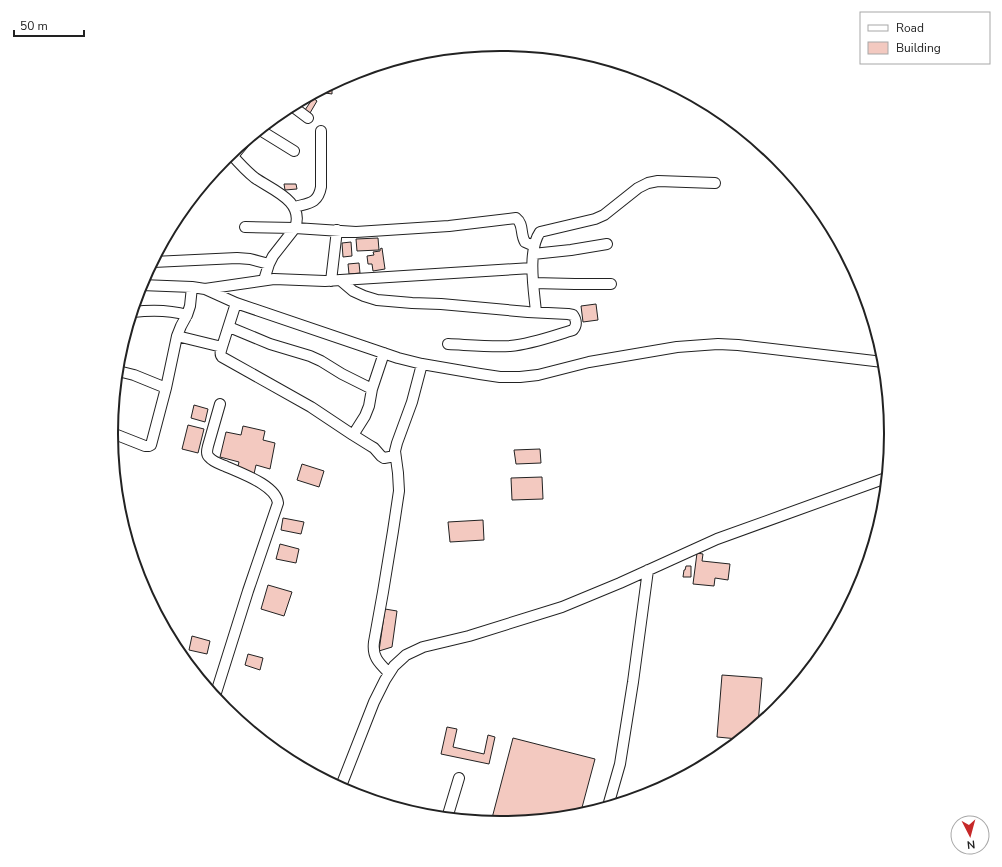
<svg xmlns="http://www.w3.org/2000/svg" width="1002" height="867" font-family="'Nunito Sans',sans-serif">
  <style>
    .building { fill: #f3c9c0; stroke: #222 }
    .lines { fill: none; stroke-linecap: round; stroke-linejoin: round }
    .minor-casing { stroke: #222; stroke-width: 12 }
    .minor { stroke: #fff; stroke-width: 10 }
    .rim { fill: none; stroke: #222; stroke-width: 2 }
  </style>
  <rect width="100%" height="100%" fill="#fff"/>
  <path class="building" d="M325,88L332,89V94L319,92Z
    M313,98L317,101L310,113L305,110Z
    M284,184H296L297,189L285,190Z
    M378,238L379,250L357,251L356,239Z
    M351,242L352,256L343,257L342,243Z
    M382,248L385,269L373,271L372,264H368L367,256L374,255L373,252L380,251V249Z
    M359,263L360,273L349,274L348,264Z
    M596,304L598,320L583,322L581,306Z
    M194,405L208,409L205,422L191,418Z
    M188,425L204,429L198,453L182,449Z
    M243,426L265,431L263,440L275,443L270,469L256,465L254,474L237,470L239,462L220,457L226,432L241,435Z
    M540,449L541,463L516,464L514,450Z
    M302,464L324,471L319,487L297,480Z
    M542,477L543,499L512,500L511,478Z
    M283,518L304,522L301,534L281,530Z
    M483,520L484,540L450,542L448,522Z
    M280,544L299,549L296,563L276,559Z
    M697,553L703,554L702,561L730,564L728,580L715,578L714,586L693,584Z
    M686,566H691V577H683L684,570H685Z
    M268,585L292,592L284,616L261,609Z
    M385,609L397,611L392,647L379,651Z
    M192,636L210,641L207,654L189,650Z
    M248,654L263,658L260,670L245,665Z
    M722,675L762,678L758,724L738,741V739L717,737Z
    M447,727L457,729L453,747L484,754L488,735L495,737L489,764L441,754Z
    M513,738L595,759L580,815L501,823L491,822Z"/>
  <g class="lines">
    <defs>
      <path id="minor" d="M292,106L308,118
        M260,130L294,151
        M231,154C238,162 246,171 255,178C272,190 305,201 295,228L273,256L269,264L264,280
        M233,156L243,144
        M295,207C308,203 318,204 321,187V131
        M245,227L295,228L356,232L449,226L516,218C524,224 520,234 525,242L534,246
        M533,254L571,250L607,244
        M153,262L237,258L250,259L269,264
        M340,280L353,291L364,296L377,300L412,303L441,304L528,312L568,314L573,315C577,321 577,325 573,330C553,336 532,344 510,346C490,347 469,345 448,344
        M331,281L337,230
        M533,283L575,284H611
        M141,285L192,287L205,289L236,303L398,358L422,364L480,374L500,377H520L538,375L589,362L677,347L718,344L738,345L883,362
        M205,289L274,279L325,281L532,268
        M236,303L222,347C221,351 219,354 222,357L311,407L353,435L369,445L374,448L381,456L384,458L395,456
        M133,312C150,310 170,310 187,315
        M536,312C534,290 527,251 540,232L595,219L604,215L638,188L648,183L658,181L715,183
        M229,327L270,344L310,356L321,361L342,374L372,389
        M177,336L222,347
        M118,371L134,375L166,388
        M112,433L145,446H149L151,445L166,388L177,336L181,326L187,315L190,306L192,287
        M353,435L365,416L369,406L372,389L384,353
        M389,673C379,663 372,657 374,642L383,592L393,531L399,491L398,473L395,451L397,443L412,402L422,364
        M215,696L248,591L278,503C276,485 240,473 225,466C220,464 213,462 209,457C206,454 207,450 208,446L220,404
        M339,787L343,781L374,702L385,680L394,666L406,655L423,647L469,636L562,607L620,583L717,539L886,478
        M608,806L620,764L633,682L648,570
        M447,818L459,778"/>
    </defs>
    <use href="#minor" class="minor-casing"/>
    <use href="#minor" class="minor"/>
  </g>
  <path d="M0 0H1002V867H0ZM500 51H502A382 382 0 0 1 884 433V434A382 382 0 0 1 502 816H500A382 382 0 0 1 118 434V433A382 382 0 0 1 500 51Z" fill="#fff" fill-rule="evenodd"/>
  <path class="rim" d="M500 51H502A382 382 0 0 1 884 433V434A382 382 0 0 1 502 816H500A382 382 0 0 1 118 434V433A382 382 0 0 1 500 51Z"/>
  <rect x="860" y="12" width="130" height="52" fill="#ffffff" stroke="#a7a7a7"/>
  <rect x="868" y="25" width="20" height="6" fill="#ffffff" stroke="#a7a7a7"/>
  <text x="896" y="32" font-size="12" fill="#222222">Road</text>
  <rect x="868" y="42" width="20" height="12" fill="#f3c9c0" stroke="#a7a7a7"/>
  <text x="896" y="52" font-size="12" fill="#222222">Building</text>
  <g transform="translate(970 835) rotate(174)"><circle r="19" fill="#ffffff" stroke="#a7a7a7"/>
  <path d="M0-3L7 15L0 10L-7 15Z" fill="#c62828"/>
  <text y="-6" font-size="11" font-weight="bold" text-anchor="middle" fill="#222222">N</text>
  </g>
  <path d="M14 30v6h70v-6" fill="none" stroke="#222222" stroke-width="2"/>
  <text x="20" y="30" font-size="12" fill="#222222" stroke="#ffffff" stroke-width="3" paint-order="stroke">50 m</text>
</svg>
